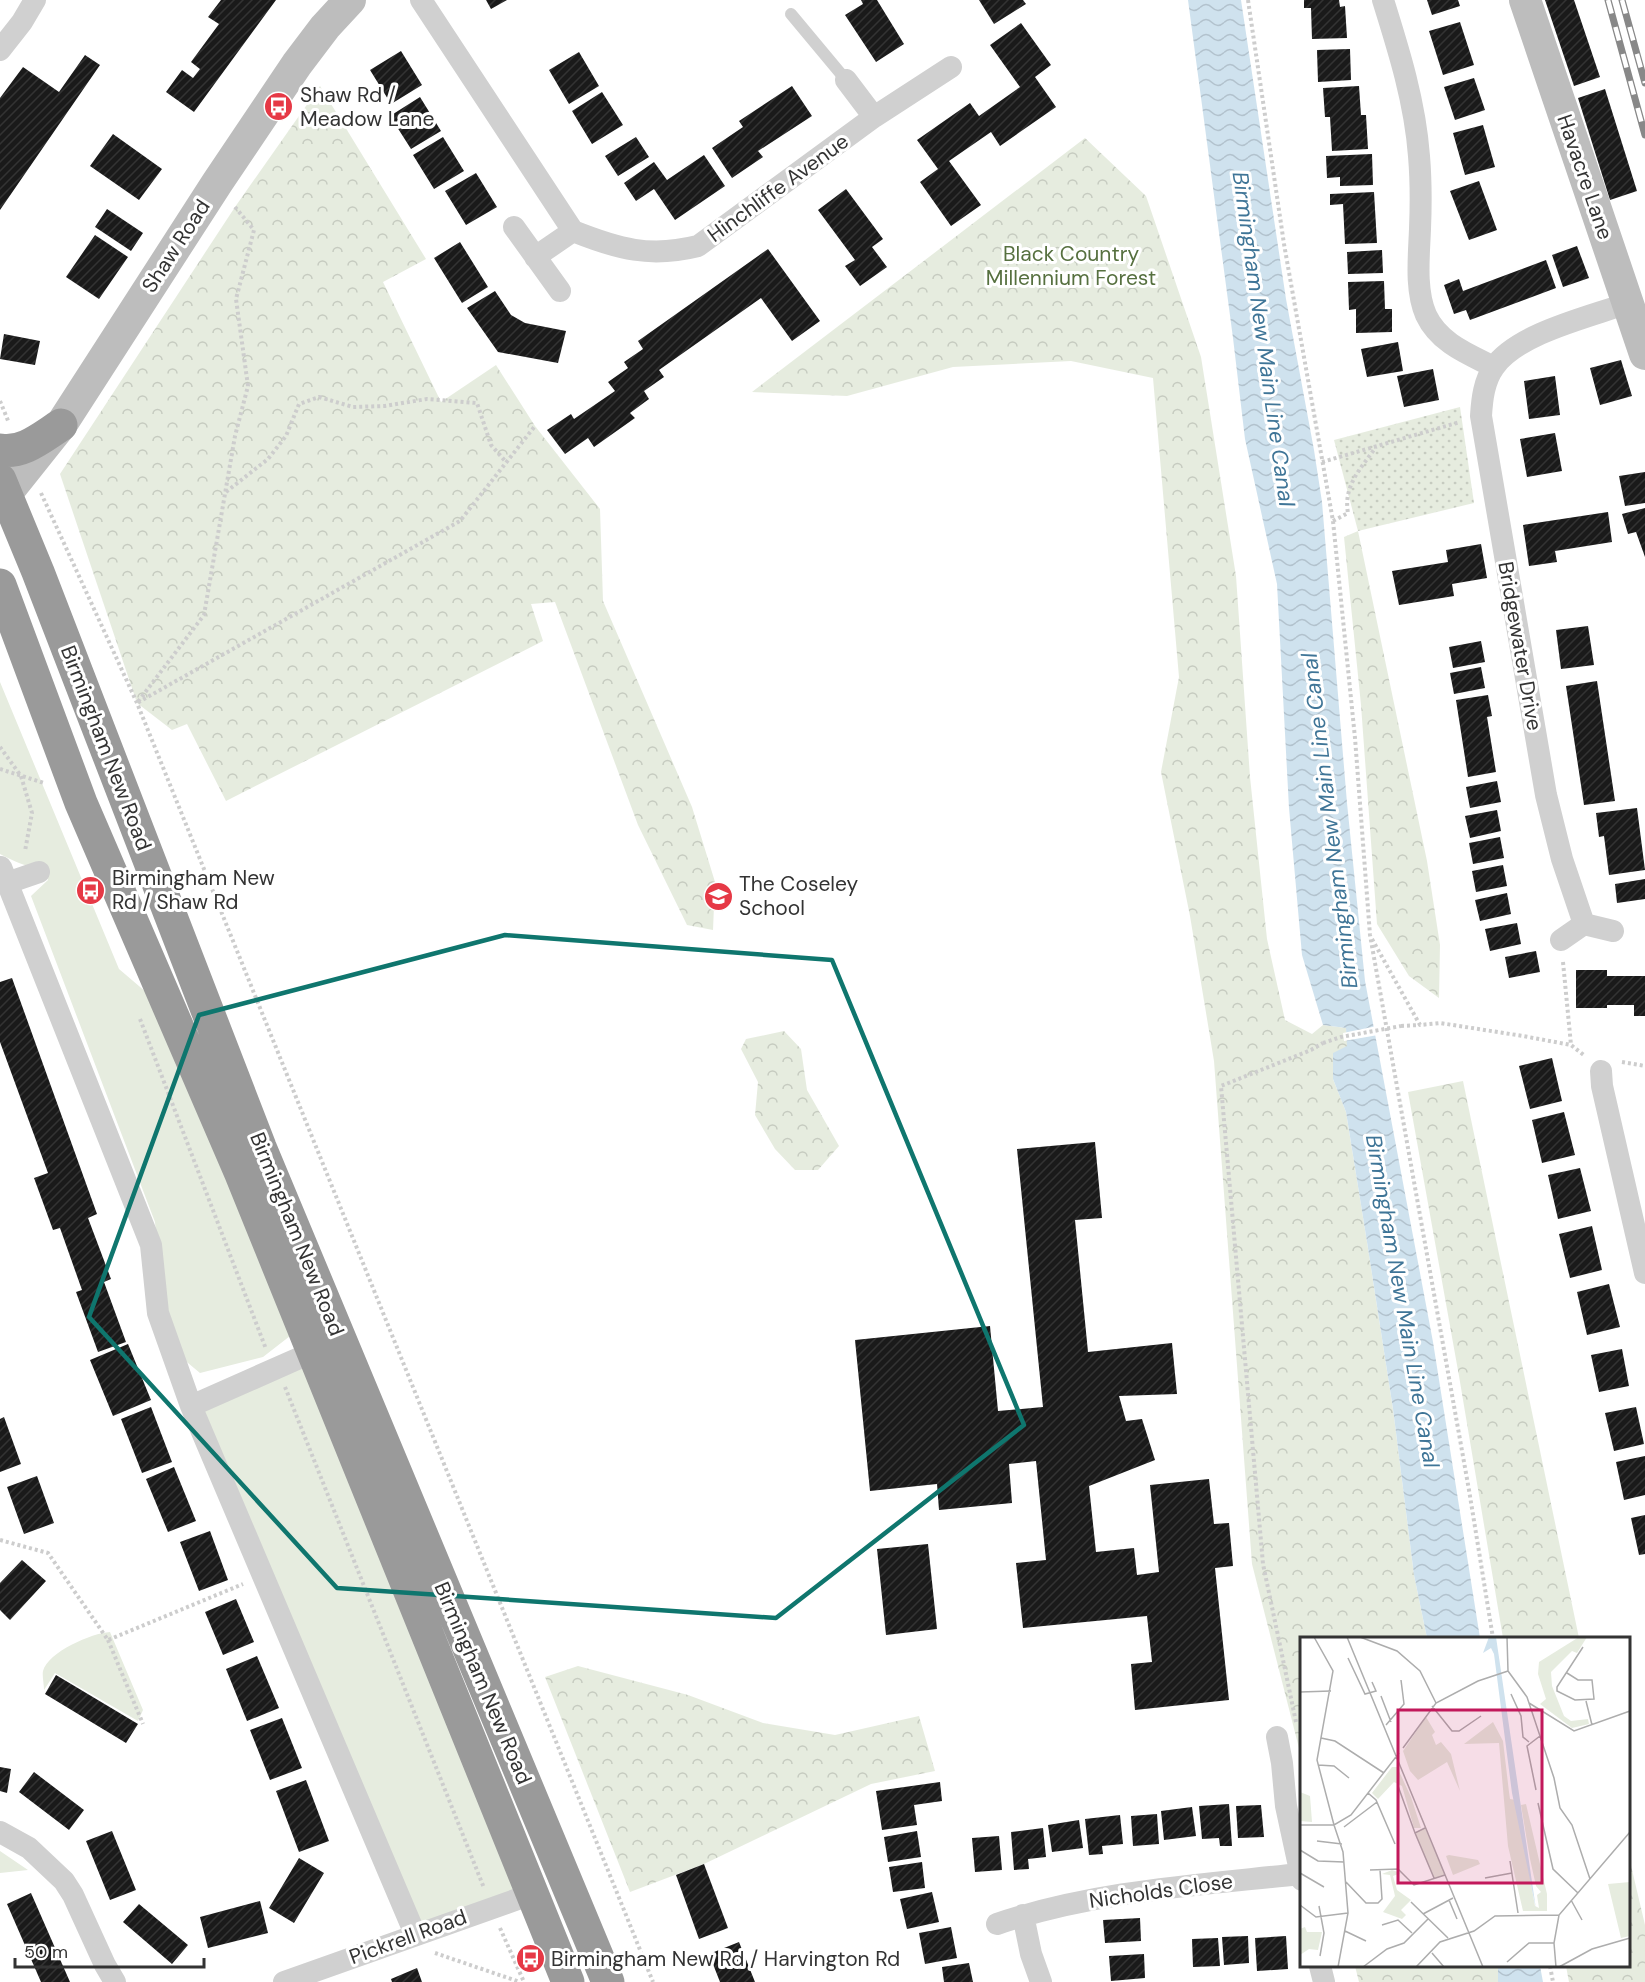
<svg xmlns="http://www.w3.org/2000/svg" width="1645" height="1982" font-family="'DM Sans',sans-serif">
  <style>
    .grass { fill: url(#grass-dots) }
    .forest { fill: url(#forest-crowns) }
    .green { fill: #e6ecdf }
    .water { fill: url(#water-waves) }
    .pier { fill: #fff }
    .building { fill: url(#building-hatch) }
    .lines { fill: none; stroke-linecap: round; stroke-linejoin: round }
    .path { stroke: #cdcdcd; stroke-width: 4; stroke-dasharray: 3 3; stroke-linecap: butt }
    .lane { stroke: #d0d0d0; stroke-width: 12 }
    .street { stroke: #d0d0d0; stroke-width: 22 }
    .secondary { stroke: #bdbdbd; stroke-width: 32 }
    .highway { stroke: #9a9a9a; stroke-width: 33 }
    .rail-casing { stroke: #888; stroke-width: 7 }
    .rail { stroke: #fff; stroke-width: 4.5; stroke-dasharray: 14; stroke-linecap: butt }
    .path-bridge { stroke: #cdcdcd; stroke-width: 4; stroke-dasharray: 3 3; stroke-linecap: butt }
    .marked { fill: none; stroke: #0f766e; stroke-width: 4.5; stroke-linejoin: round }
    .labels { text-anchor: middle; stroke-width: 6; stroke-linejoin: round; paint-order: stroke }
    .poi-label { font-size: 21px; fill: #333; stroke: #fff; text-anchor: start }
    .street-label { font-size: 21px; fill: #333; stroke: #fff }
    .park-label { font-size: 21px; fill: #56703f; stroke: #fff }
    .water-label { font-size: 22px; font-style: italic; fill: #3f7597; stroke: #fff }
    .inset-road { fill: none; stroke: #adadad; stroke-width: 1.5 }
    .view { fill: #c2185b; fill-opacity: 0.15; stroke: #c2185b; stroke-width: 3 }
    .inset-edge { fill: none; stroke: #333; stroke-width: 3 }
  </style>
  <defs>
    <pattern id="grass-dots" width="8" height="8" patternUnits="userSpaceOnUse" patternTransform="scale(1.5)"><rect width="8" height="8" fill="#e6ecdf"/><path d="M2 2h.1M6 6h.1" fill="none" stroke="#c6cbc0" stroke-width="1.8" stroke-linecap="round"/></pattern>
    <pattern id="forest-crowns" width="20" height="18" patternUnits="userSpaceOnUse" patternTransform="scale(1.5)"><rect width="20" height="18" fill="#e6ecdf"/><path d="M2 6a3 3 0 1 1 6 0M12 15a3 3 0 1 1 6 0" fill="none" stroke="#c6cbc0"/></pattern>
    <pattern id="water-waves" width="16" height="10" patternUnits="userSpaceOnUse" patternTransform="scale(1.5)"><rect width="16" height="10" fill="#cfe2ee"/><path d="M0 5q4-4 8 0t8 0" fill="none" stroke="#b2c2cd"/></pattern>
    <pattern id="building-hatch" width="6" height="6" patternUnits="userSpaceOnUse" patternTransform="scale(1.5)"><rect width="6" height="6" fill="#1a1a1a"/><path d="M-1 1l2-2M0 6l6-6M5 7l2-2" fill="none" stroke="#333"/></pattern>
  </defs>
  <rect width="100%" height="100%" fill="#fff"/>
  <path class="grass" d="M1460,407L1474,503L1358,531L1334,440Z"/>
  <path class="forest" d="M320,86L426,259L383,282L441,402L496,365L535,426L600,509L603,601L692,807L715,882L713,930L687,925L638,825L555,602L531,604L543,641L226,801L187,724L172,730L137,703L60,474L235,207Z
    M1085,138L1146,196L1201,357L1236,576L1250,777L1267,939L1285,1020L1312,1034L1323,1025L1346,1028L1348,1046L1333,1079L1346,1112L1367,1242L1393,1409L1414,1575L1427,1638H1302L1301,1756L1252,1564L1214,1061L1190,916L1161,772L1179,677L1153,378L1071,361L953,367L847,396L752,392Z
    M1358,531L1427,861L1440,945L1439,998L1409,976L1377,924L1361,705L1344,537Z
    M784,1031L801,1049L807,1090L839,1146L818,1170H795L775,1149L755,1115L758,1082L741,1049L746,1039Z
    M1463,1081L1579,1638H1503L1459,1376L1408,1092Z
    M578,1666L688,1695L763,1723L835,1735L919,1716L935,1771L871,1784L704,1864L630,1892L545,1677Z
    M1629,1857L1645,1925V1982H1569L1566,1966H1628Z
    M1355,1966H1498V1982H1359Z"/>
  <path class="green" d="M0,682L119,969L153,998L290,1336L263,1357L200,1373L182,1358L163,1310L155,1222L31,896L48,880L43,867C26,868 14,861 0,854Z
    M304,1356L532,1894L415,1934L191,1406Z
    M110,1632L143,1710L138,1721L55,1673L44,1690C44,1684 42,1676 43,1671C48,1652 92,1633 110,1632Z
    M0,1851L28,1870L0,1873Z"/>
  <path class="water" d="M1188,0H1241L1286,299L1314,450L1322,502L1347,803L1365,981L1433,1342L1480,1638H1427L1414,1575L1393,1409L1367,1242L1346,1112L1333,1079V1053L1347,1046L1346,1028L1323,1025L1302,955L1289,808L1277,584L1245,439L1233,338Z
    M1498,1966H1540L1543,1982H1498Z"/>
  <path class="pier" d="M1377,1026L1378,1035L1344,1041L1343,1033Z"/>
  <path class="building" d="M221,0H276L194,112L166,92L182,70L193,78L200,69L191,62L219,24L208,17Z
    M486,0H507L491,9Z
    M861,0H877L904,44L876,62L845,15L863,4Z
    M979,0H1023L1026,4L994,24Z
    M1304,0H1339L1340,7L1345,6L1347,38L1312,39L1311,8H1304Z
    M1427,0H1458L1460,6L1432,15Z
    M1545,0H1574L1600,77L1574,86Z
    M1460,22L1474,65L1443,75L1429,31Z
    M1021,23L1051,65L1035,77L1056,107L1000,146L991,132L949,161L981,205L951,226L920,182L938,169L917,140L970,103L979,116L1020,87L990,45Z
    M1350,49L1351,80L1318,82L1317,50Z
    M401,51L422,85L391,104L370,70Z
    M579,52L599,86L569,104L549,70Z
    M85,55L100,65L0,210V98L23,67L59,92Z
    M1474,78L1485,110L1455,120L1444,87Z
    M792,86L812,116L758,151L763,157L732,178L712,148L743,127L739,121Z
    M1359,86L1361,115H1366L1368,149L1332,151L1330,117H1325L1323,88Z
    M1605,89L1637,191L1610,200L1578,98Z
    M602,92L623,125L592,144L572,111Z
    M420,97L441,131L411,149L390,116Z
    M1483,125L1495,167L1465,175L1453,133Z
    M113,134L162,169L139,200L90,166Z
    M443,137L464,171L434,189L413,155Z
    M636,137L649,157L618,176L605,156Z
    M1372,154L1373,185L1340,186V177L1327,178L1326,156Z
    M704,155L725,186L675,220L654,189L636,201L624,183L654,162L667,180Z
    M476,173L497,207L466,225L445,191Z
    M1479,181L1497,230L1469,240L1450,191Z
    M846,189L883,239L872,247L887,267L860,286L845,266L855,260L818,210Z
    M1374,192L1377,243L1345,244L1343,204L1330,205V194Z
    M107,209L143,233L131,251L95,227Z
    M95,235L128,257L99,299L66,277Z
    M460,242L488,287L462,303L434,258Z
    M1577,246L1589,278L1563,287L1552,255Z
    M768,249L820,321L792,341L761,298L659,370L664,377L644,391L649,399L630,413L635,418L594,447L588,438L565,454L547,430L571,414L574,419L615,391L608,382L628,368L624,362L643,349L638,341Z
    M1382,250L1383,273L1348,274L1347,252Z
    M1546,260L1556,288L1470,320L1466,310L1454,314L1444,285L1459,279L1463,291Z
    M1384,281L1385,309H1392V332L1356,333V309L1349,310L1348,282Z
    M495,291L511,315L525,323L566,331L558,363L498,352L467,308Z
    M4,334L40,341L35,365L0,359Z
    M1398,342L1403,371L1367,377L1361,349Z
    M1621,360L1632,396L1600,405L1590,368Z
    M1433,369L1439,400L1404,407L1397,376Z
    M1555,376L1560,415L1529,419L1524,381Z
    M1555,433L1562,471L1527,477L1520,439Z
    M1645,472V503L1625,506L1619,476Z
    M1645,508V557L1636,532L1628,534L1622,514Z
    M1608,512L1612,542L1555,551L1557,562L1529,566L1523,525Z
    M1481,544L1487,578L1452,584L1454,596L1399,605L1392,571L1448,562L1446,550Z
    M1588,626L1594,665L1561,669L1556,630Z
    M1481,641L1485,662L1453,668L1449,647Z
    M1481,667L1485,688L1454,694L1450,673Z
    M1597,681L1615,801L1584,805L1566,686Z
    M1488,695L1492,716L1487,717L1496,772L1468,777L1456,700Z
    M1497,781L1501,802L1470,808L1466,787Z
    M1637,808L1645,870L1609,875L1604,836L1599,837L1596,813Z
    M1497,810L1501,831L1470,838L1465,816Z
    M1500,837L1504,858L1473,864L1469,843Z
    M1503,865L1507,886L1476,892L1472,871Z
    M1645,879V899L1617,903L1615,884Z
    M1507,893L1511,914L1480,921L1475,900Z
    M1517,923L1521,944L1490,951L1485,929Z
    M1536,951L1540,972L1509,978L1505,957Z
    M1576,970H1607V976H1645V1016H1634V1005H1607V1008H1576Z
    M12,978L97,1214L88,1218L111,1279L104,1282L126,1342L98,1352L76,1292L82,1290L60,1228L53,1230L34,1178L48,1173L0,1042V982Z
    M1552,1058L1562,1101L1530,1109L1519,1066Z
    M1564,1112L1575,1155L1542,1163L1532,1120Z
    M1095,1142L1102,1218L1075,1220L1088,1352L1172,1343L1177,1394L1119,1396L1126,1421L1142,1419L1155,1460L1089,1486L1096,1552L1134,1548L1137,1575L1159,1572L1150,1485L1209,1479L1214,1524L1229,1523L1233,1566L1215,1568L1229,1700L1135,1710L1131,1664L1152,1662L1147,1616L1023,1628L1016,1563L1046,1560L1036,1461L1009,1464L1012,1503L939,1510L937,1484L870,1491L855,1340L990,1326L998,1411L1043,1407L1017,1149Z
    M1580,1168L1591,1211L1558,1219L1548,1175Z
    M1592,1226L1602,1270L1570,1278L1559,1234Z
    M1609,1284L1620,1327L1587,1335L1577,1292Z
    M128,1344L151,1400L113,1416L90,1360Z
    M1622,1349L1629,1386L1599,1392L1591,1355Z
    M151,1407L172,1462L142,1473L121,1419Z
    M1636,1407L1644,1444L1614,1451L1605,1413Z
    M4,1417L21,1464L0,1472V1419Z
    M1645,1456V1495L1624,1500L1616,1462Z
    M174,1467L196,1521L168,1532L146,1479Z
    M37,1476L54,1523L24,1534L7,1487Z
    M1645,1515V1554L1639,1555L1631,1518Z
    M210,1531L228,1580L199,1591L180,1542Z
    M928,1544L937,1629L886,1635L877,1549Z
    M22,1560L46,1581L10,1620L0,1610V1583Z
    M236,1599L254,1642L223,1655L205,1612Z
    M257,1656L279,1708L247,1721L226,1669Z
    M56,1675L138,1724L126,1743L45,1694Z
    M282,1718L302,1768L270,1780L250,1730Z
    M0,1767L11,1769L7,1793L0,1791Z
    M34,1772L84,1810L69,1830L19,1792Z
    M306,1780L329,1841L299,1852L276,1791Z
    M940,1782L942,1801L914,1805L917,1825L882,1830L876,1791Z
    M1229,1804L1232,1846H1220L1219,1838L1202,1839L1199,1806Z
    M1261,1805L1264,1837L1238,1838L1236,1806Z
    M1192,1807L1196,1836L1164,1840L1161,1811Z
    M1157,1814L1159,1844L1133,1846L1131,1816Z
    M1120,1815L1123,1844L1102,1846L1103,1854L1089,1855L1085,1819Z
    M1079,1820L1083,1848L1052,1852L1048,1825Z
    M1043,1828L1046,1857L1028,1859L1029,1869L1014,1870L1011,1832Z
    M112,1831L136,1890L110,1900L86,1841Z
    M917,1831L921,1857L888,1862L884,1837Z
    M999,1836L1002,1870L975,1872L972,1838Z
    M299,1858L324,1873L294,1923L269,1908Z
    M922,1862L925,1888L893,1892L889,1867Z
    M704,1864L728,1928L699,1939L676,1875Z
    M932,1892L939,1922L907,1929L900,1899Z
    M31,1893L70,1982H41L7,1904Z
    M260,1901L268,1933L208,1948L200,1917Z
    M139,1904L188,1945L172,1964L123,1922Z
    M1140,1918L1141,1941L1105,1943L1103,1920Z
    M951,1927L957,1958L925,1964L919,1933Z
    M1248,1936L1249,1963L1224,1965L1222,1937Z
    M1286,1936L1288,1969L1257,1971L1255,1938Z
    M1218,1938L1220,1966L1193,1967L1192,1939Z
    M739,1942L755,1982H720L709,1954Z
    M1144,1954L1145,1978L1111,1981L1109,1956Z
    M969,1963L973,1982H944L942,1967Z
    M417,1968L422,1982H392L391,1979Z"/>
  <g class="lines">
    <path class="path" d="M1248,0L1284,244L1333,521L1355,738L1370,935L1469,1490L1493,1638
      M235,207L254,230L236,299L248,386L235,436L204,615L137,703L460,521L535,426
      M0,401L9,423
      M1322,462L1460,422
      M226,492L268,459L286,436L299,404L319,397L353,407L385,406L427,399L477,403L491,445L506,462
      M41,493L137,703L653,1982
      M1333,521L1348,513C1343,486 1361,468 1376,447
      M0,747L21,776L32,813L25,851
      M0,769L44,783
      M1372,939L1420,1025L1440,1023L1523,1036L1571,1045L1585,1056
      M1563,962L1571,1045
      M140,1019L266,1349
      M1401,1026L1420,1025
      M1622,1062L1645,1066
      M285,1387L484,1888
      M0,1540L48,1553L108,1640L243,1584
      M108,1640L143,1724
      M1296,1722L1263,1564L1221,1086L1311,1050L1323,1043
      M500,1928L524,1982
      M435,1953L520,1982
      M1550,1966L1553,1982"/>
    <path class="lane" d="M791,14L846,80"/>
    <path class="street" d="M421,0L573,231C618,249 650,258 698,246L874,117L951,67
      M1383,0C1399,51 1415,102 1419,156C1421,180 1421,205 1420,229C1419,256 1415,290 1426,315C1439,343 1468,354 1494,367
      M0,50L22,22L35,0
      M846,80L874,117
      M514,227L560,291
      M535,257L573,231
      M1,867L151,1245L158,1313L191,1406L313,1352
      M7,883L39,872
      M1584,924L1562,859L1546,795L1481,416C1482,399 1484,381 1494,367C1518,333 1589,317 1628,303
      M1561,940L1584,924L1613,931
      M1601,1071L1602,1086L1645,1273
      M191,1406L415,1934
      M1277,1737L1282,1763L1286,1806L1302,1880
      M0,1832L29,1848L64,1881L73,1895L105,1965L115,1982
      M1023,1915L1031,1954L1041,1982
      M997,1924C1094,1891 1199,1885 1300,1874
      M1320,1966L1324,1982
      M284,1982L532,1894"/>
    <path class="secondary" d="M1525,0L1645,354
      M6,494L61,425L217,183L297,64L325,27L350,0"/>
    <path class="highway" d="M0,450C23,454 42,437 61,425
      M0,480L38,572L260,1147L608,1982
      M0,585L81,803L241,1174L568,1982"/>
    <defs>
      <path id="rail" d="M1608,0L1645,135
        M1622,0L1645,83"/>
    </defs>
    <use href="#rail" class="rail-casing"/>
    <use href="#rail" class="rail"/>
    <path class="path-bridge" d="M1323,1043L1341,1037L1401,1026"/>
  </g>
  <path class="marked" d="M505,935L832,960L1024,1425L776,1618L337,1588L89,1317L199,1015Z"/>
  <defs>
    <symbol id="bus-disc" viewBox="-11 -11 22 22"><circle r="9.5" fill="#e63946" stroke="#fff"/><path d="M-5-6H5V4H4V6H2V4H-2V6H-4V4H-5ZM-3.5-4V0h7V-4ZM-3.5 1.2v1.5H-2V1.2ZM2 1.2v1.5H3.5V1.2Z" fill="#fff"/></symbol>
    <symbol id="school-disc" viewBox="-11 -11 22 22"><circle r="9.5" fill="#e63946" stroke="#fff"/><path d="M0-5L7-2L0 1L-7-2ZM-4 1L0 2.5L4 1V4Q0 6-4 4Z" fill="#fff"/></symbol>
  </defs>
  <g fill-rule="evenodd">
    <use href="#bus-disc" x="262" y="90" width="33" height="33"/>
    <use href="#bus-disc" x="74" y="874" width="33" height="33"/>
    <use href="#school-disc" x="702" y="880" width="33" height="33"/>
    <use href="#bus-disc" x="514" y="1942" width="33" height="33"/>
  </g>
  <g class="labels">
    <g class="poi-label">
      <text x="300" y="102">Shaw Rd /<tspan x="300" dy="24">Meadow Lane</tspan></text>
      <text x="112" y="885">Birmingham New<tspan x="112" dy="24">Rd / Shaw Rd</tspan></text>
      <text x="739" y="891">The Coseley<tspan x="739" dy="24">School</tspan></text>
      <text x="551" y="1966">Birmingham New Rd / Harvington Rd</text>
    </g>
    <g class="street-label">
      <text transform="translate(1585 177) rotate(71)" y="7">Havacre Lane</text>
      <text transform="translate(778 188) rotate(-36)" y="7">Hinchliffe Avenue</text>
      <text transform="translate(176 246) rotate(-57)" y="7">Shaw Road</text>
      <text transform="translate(1520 646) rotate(80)" y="7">Bridgewater Drive</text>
      <text transform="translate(106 748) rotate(69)" y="7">Birmingham New Road</text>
      <text transform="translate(297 1234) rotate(68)" y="7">Birmingham New Road</text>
      <text transform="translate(483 1683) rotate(67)" y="7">Birmingham New Road</text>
      <text transform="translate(1161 1891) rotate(-8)" y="7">Nicholds Close</text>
      <text transform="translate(408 1937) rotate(-20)" y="7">Pickrell Road</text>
    </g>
    <g class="park-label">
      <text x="1071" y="261">Black Country<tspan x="1071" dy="24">Millennium Forest</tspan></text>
    </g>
    <g class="water-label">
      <text transform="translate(1264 339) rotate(82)" y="8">Birmingham New Main Line Canal</text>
      <text transform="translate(1329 821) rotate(-97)" y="8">Birmingham New Main Line Canal</text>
      <text transform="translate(1403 1301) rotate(80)" y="8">Birmingham New Main Line Canal</text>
    </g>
  </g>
  <g transform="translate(1300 1637)">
    <rect width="330" height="330" fill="#fff"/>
    <path d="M279,0H287L277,16L272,14L251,35L252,49L264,79L271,84L288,82L289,87L272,91L240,67L246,62L238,37L239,25Z" fill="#e6ecdf"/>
    <path d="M126,80L135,95L132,98L136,108L141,105L151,117L160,154L147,125L118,143L110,134L103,114ZM193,85L203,104L209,155L210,162L216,163L235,269L239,271L237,258L241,255L236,249L230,222L221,168L226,167L247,257V274H223L208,209L199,106L164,107ZM149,218L178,223L180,227L153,238L146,219Z" fill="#e6ecdf"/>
    <path d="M92,130H97L111,160L121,191H114L102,149L94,145L78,162L72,156ZM0,155L10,159L12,185L0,184ZM125,191L145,238L134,242L115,196ZM92,233L101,236L93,239L97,253L111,263L101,273L106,278L102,282L83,275L95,259L90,238L82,237ZM330,245V299L321,301L308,247ZM5,290L7,295H22L18,313L9,312L0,318V292Z" fill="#e6ecdf"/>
    <path d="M189,0H196L236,272L212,156L194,17L191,11L183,16Z" fill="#cfe2ee"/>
    <path class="inset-road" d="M14,0L33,34L17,123L34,188M47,0L183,330M60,0L97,14L120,34L136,66M207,0L208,34M48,21L65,57L76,54L72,45M208,34L227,60L254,141L260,171L272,188L290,242M267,36L278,43H292L294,62L275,63L257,54V50L283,10M0,55L31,54M211,57L221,79L223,100L229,105M81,59L91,85M286,64L292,88M229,66L274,94L330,74M132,69L152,94H159L181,79M86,88L104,67L101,43M21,101L35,104L84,136M103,111L136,66L178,44L208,34M18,128L34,129L49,141M98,149L115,196L125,191M236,153L227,109L240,99M68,156L76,163L95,207M238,166L253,232L278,256M0,188H34L51,178L99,116M34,188L43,215L48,276L38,330M44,190L77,165M115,196L134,241M17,204L42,207M0,213L18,224L44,225M210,224L218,276M70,233L98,232L114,248L145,238M0,236L24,250M185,241L212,236M46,245L66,266H78L82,262L80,233M149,263L157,282M271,263L282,283M111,265L148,301M0,268L16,280L48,276M19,269L24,296L20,319M123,277L153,261M82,288L98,283L112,296M45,294L66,304M132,316L144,330M207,325L229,306H254M63,330L87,312L104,306L128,282M116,330L140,305L174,294L195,279L259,278M256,330L254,306L259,278L330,195M259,330L292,312L330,301"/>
    <path class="view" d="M98,73H242V246H98Z"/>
    <rect width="330" height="330" class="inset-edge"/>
  </g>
  <path d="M15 1958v9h189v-9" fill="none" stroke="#333333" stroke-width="3"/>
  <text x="24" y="1958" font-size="18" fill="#333333" stroke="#ffffff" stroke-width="4.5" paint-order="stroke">50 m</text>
</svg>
